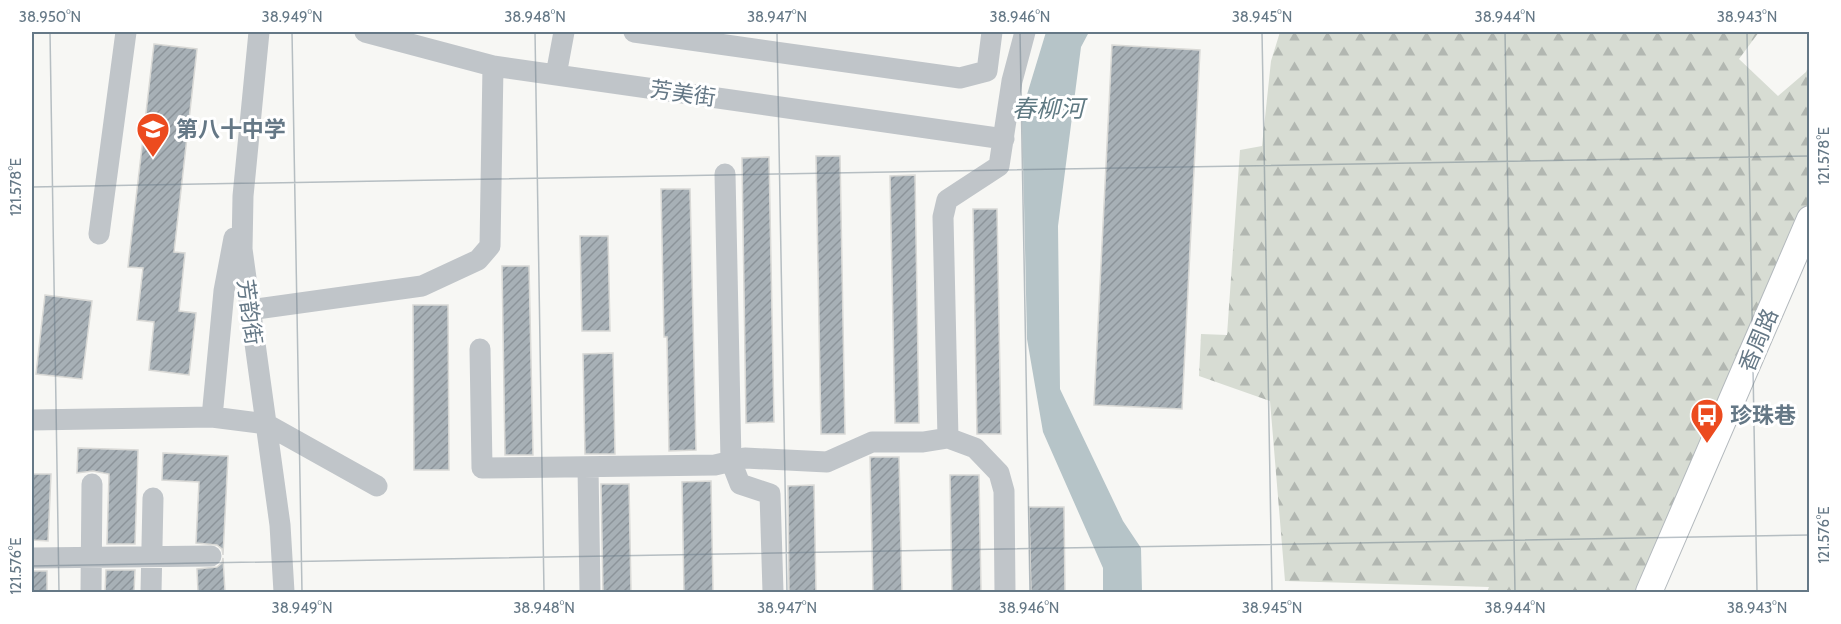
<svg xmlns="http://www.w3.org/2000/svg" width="1841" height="624" font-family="Cabin,'Noto Sans SC',sans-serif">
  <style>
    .forest { fill: url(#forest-firs) }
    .water { fill: #b6c4c8 }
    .building { fill: url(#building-hatch); stroke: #d9d9d6; stroke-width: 1.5 }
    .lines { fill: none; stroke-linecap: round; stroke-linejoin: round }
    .major-casing { stroke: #b3b9bd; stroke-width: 28 }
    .minor { stroke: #c0c5c9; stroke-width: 21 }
    .major { stroke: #fff; stroke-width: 26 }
    .ticks { fill: none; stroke: #657886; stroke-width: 1.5; stroke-opacity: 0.45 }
    .labels { text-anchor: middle; stroke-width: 6; stroke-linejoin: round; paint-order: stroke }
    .street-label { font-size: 22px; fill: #657886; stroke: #fff }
    .poi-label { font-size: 22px; font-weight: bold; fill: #657886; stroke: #fff; text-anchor: start }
    .water-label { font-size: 24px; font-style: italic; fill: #607a83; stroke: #fff }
    .neatline { fill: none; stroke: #657886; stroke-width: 2 }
    .ticks-label { font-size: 15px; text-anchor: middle; fill: #657886 }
  </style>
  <defs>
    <pattern id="forest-firs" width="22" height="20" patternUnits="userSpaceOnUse" patternTransform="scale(1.5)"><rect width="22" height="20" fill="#d7dcd3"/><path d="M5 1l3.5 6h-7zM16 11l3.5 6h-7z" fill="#b2b7b1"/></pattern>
    <pattern id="building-hatch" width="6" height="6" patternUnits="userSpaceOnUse" patternTransform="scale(1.5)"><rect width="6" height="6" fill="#a7b0b6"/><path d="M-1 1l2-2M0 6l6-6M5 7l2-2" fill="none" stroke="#8c949a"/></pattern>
  </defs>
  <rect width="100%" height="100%" fill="#f7f7f4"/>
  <path class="forest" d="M1280,32H1759L1739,59L1778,96L1806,72L1809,64V202L1639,592H1487L1489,587L1285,581L1270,401L1199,376L1201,334L1227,335L1240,150L1262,146L1271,61Z"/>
  <path class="water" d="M1046,32H1089L1081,47L1058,226L1060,389L1123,521L1141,548L1142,592H1103V568L1043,432L1027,339L1022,111Z"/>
  <path class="building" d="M154,44L197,49L174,252L185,253L179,311L196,313L189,375L149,370L154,322L137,320L143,268L128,267Z
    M1112,45L1200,50L1182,409L1094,405Z
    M816,156H840L845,434H821Z
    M769,157L774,422L746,423L742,158Z
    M915,175L919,423H895L890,176Z
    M661,189H690L696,450L669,451L667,337H664Z
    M973,209H997L1001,434H977Z
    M580,236H608L610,331H582Z
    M502,266H529L533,455H505Z
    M45,295L92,301L82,379L36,374Z
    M413,305H448L449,470H414Z
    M613,353L615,454H585L583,354Z
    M78,448L138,450L135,544H107L109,474L93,471L77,473Z
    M163,453L228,456L223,555L222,549L217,545L196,543L199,482L162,480Z
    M870,457H899L902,592H873Z
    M32,474H51L48,541L32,540Z
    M950,475H979L981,592H952Z
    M711,481L713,592H684L682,482Z
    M601,484H629L631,592H603Z
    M814,485L816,592H789L788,486Z
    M1029,507H1064L1065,592H1031Z
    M223,558L225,592H198L197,569L217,567L222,563Z
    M106,570H135L134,592H105Z
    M32,571H47V592H32Z"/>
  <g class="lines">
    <defs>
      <path id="major" d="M1649,592L1810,219"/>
    </defs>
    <use href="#major" class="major-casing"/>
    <path class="minor" d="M259,32L243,196L242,249L280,525L284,592
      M365,32L493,66L1004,139
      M634,32L960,78L987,71L992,32
      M556,75L564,32
      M725,174L731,461L740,484L770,494L773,592
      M99,234L126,32
      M249,310L422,286L478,260L490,246L493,66
      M480,349L482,468L715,465L745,458L827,462L872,442H923L948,438L975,448L999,473L1004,491L1005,592
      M212,417L224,291L234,238
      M32,420L212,417L266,424L377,486
      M948,438L943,217L947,200L999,166L1012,81L1025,32
      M588,467L590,592
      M32,558L211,556
      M91,592L92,484
      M151,592L153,498"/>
    <use href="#major" class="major"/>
  </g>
  <path class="ticks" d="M50,32L59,592M292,32L302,592M535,32L544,592M777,32L787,592M1020,32L1030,592M1262,32L1272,592M1505,32L1515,592M1747,32L1757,592M32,187L1810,156M32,566L1810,535"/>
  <defs>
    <symbol id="school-pin" viewBox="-11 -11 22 30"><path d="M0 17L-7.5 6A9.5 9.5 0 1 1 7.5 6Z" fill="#ec4b1f" stroke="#fff"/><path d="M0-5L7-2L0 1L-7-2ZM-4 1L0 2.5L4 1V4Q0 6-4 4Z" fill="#fff"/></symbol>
    <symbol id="bus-pin" viewBox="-11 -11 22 30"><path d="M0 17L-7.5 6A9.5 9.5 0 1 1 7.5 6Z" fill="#ec4b1f" stroke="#fff"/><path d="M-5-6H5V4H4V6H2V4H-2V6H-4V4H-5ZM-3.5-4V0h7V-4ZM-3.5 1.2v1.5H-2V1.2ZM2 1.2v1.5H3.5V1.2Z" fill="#fff"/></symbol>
  </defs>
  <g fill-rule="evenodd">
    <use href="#school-pin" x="134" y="110" width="38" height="52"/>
    <use href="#bus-pin" x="1688" y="396" width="38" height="52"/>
  </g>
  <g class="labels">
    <g class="street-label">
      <text transform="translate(683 93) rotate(8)" y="8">芳美街</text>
      <text transform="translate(250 312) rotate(82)" y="8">芳韵街</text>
      <text transform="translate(1758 340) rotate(-67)" y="8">香周路</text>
    </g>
    <g class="poi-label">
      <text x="176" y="137">第八十中学</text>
      <text x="1730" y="423">珍珠巷</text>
    </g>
    <g class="water-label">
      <text x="1048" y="117">春柳河</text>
    </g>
  </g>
  <rect width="1841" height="624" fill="none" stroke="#ffffff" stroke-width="66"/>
  <rect x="33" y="33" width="1775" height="558" class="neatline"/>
  <g class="ticks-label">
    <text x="50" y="22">38.950°N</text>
    <text x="292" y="22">38.949°N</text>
    <text x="535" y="22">38.948°N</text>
    <text x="777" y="22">38.947°N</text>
    <text x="1020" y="22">38.946°N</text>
    <text x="1262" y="22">38.945°N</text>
    <text x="1505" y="22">38.944°N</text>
    <text x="1747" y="22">38.943°N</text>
    <text transform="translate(1824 156) rotate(-90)" y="5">121.578°E</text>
    <text transform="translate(16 187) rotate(-90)" y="5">121.578°E</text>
    <text transform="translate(1824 535) rotate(-90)" y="5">121.576°E</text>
    <text transform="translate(16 566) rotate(-90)" y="5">121.576°E</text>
    <text x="302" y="613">38.949°N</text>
    <text x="544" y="613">38.948°N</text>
    <text x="787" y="613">38.947°N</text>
    <text x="1029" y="613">38.946°N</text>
    <text x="1272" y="613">38.945°N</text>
    <text x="1515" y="613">38.944°N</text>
    <text x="1757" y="613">38.943°N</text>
  </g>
</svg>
